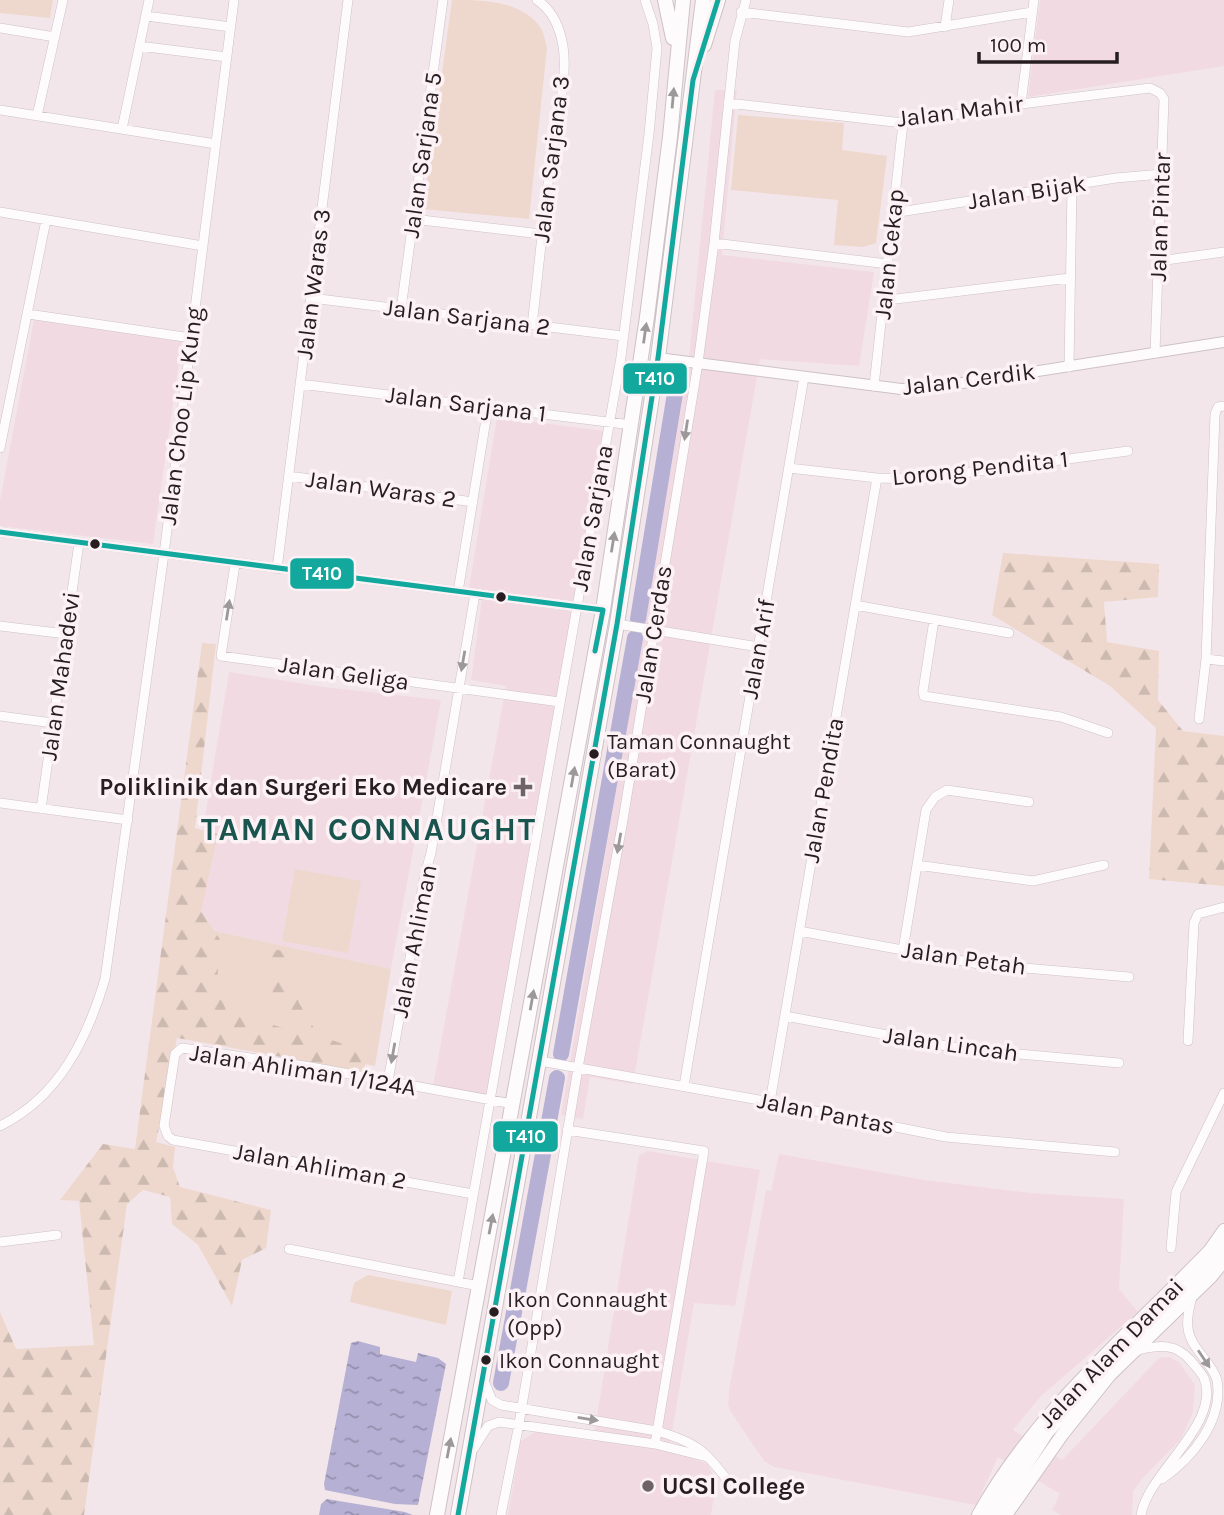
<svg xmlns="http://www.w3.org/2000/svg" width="1224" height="1515" font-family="Karla,sans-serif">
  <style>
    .built { fill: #f2dae3 }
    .green { fill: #eed8cd }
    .forest { fill: url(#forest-firs) }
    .water { fill: url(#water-ripples) }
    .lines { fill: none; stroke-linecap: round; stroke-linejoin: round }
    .river { stroke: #b6b1d4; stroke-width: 16 }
    .minor-casing { stroke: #cdc2c6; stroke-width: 10 }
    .tertiary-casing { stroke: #cdc2c6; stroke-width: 12 }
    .secondary-casing { stroke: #cdc2c6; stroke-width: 14 }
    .trunk-casing { stroke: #cdc2c6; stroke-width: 16 }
    .motorway-casing { stroke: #cdc2c6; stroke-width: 18 }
    .minor { stroke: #fdfbfc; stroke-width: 9 }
    .tertiary { stroke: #fdfbfc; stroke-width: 10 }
    .secondary { stroke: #fdfbfc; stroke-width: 12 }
    .trunk { stroke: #fdfbfc; stroke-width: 14 }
    .motorway { stroke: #fdfbfc; stroke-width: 16 }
    .bus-1-casing { stroke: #fcf2f5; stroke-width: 10 }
    .bus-1 { stroke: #12a89d; stroke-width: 5 }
    .oneway { fill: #9d989a }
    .bus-dot { fill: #271e22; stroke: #fcf2f5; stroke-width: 2.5 }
    .poi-dot { fill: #6e6468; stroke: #fcf2f5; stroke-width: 2.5 }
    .labels { text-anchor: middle; stroke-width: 7; stroke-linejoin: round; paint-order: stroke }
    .bus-label { font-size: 22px; fill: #271e22; stroke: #fcf2f5; text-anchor: start }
    .street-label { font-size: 24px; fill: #271e22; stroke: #fcf2f5 }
    .poi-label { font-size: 24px; font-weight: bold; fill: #271e22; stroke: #fcf2f5; text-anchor: end }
    .district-label { font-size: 32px; font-weight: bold; letter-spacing: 2px; fill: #1a544f; stroke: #fcf2f5 }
    .line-badge { stroke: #fcf2f5; stroke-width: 2.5 }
    .badge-label { font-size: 19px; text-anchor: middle; font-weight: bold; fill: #fff }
  </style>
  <defs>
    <pattern id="forest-firs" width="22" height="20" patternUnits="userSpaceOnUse" patternTransform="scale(1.75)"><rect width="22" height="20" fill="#eed8cd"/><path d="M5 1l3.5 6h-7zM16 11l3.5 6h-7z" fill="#ccb9b0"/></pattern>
    <pattern id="water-ripples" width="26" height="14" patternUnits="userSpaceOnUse" patternTransform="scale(1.75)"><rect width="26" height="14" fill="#b6b1d4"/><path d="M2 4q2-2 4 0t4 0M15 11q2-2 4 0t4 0" fill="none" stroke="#948fac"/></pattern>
  </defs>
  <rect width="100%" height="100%" fill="#f3e6ea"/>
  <path class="built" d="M1040,0H1224V66L1028,97Z
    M715,90H737L722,255L874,272L859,366L760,359L633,1084L590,1077L583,1119L561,1115L688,368Z
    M34,319L182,341L153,544L0,526V501Z
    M497,417L604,431L492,1104L432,1092L506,686L471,680L483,591L469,588Z
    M229,672L324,687L441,700L391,969L187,925Z
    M648,1151L760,1170L735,1306L694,1303L669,1450L708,1464L716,1483L711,1515H508L521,1441L535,1432L593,1441L639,1155Z
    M779,1154L924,1180L1031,1193L1124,1199L1119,1289L1138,1312L1040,1397L1013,1430L1062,1460L1159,1358L1169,1357L1179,1362L1195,1385L1193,1412L1181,1439L1142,1479L1133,1491L1132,1515H1061L1052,1510L1060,1494L998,1457L976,1505L774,1467L764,1461L731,1412L728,1405L729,1390L766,1190L771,1191Z"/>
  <path class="green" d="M0,0H53L50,18L0,13Z
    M452,0C481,0 521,0 540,27C544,32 545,42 547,48L529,219L423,209Z
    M738,115L844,123L842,150L887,156L876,243L863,247L834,245L838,200L731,190Z
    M295,869L361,881L348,953L282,941Z
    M187,925L391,969L375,1066L183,1030Z
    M368,1275L452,1291L446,1325L350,1302L354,1283Z"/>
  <path class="forest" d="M1003,553L1159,564L1158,597L1104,602L1107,642L1159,651L1158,700L1183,731L1224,736V886L1149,879L1156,728L1110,686L992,615Z
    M202,643L216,644L195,828L218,834L201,911L221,941L217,980L226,1011L287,1029L268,980L259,946L283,951L299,1003L318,1035L365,1052V1072L177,1038L156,1142L175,1147L173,1167L180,1187L271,1210L266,1248L242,1260L232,1306L198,1245L172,1224L170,1197L143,1190L127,1204L84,1515H0V1312L16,1349L94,1345L79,1201L60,1200L103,1144L135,1149Z"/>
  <path class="water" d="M358,1341L380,1347V1354L416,1362L418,1353L438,1358L446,1364L418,1505L395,1504L325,1490L324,1484L351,1343Z
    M327,1499L405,1512L413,1515H319L321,1504Z"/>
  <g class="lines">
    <path class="river" d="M638,619L679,369
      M561,1054L635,638
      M501,1383L557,1078"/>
    <defs>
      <path id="minor" d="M741,12L908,32L1032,12
        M146,16L231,27
        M945,27L949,0
        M0,28L55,37
        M139,46L227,57
        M728,103L903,123L1021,104L1150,88L1160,93L1164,99L1155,353
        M1021,104L1034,0
        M0,110L216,144
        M37,116L63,0
        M122,129L149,0
        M0,212L203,246
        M893,213L1116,178L1162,174
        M413,219L541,234
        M714,243L888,264
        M1159,261L1224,252
        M311,298L623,336
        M896,299L1070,278
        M401,309L443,0
        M28,314L191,338
        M532,325C539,268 544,210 552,153C557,121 568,77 563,46C560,28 552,10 537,0
        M1069,367L1072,186
        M300,384L632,425
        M874,386L903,123
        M0,448L46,220
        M789,468L877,478L920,479L1128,451
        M289,476L473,502
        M0,532L603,610
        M235,564L221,656L560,702
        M277,569L348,0
        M458,592L488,407
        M855,605L1009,633
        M934,620L923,691L924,696L1061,717L1108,733
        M617,624L759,647
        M0,626L66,634
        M1206,659L1224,661
        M0,716L53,723
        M1199,719L1206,659L1215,414L1218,407L1224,406
        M0,803L128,820
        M41,809L79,543
        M917,865L1033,881L1104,865
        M799,931L979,964L1129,977
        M903,950L926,810L935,797L947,790L1029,802
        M785,1016L963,1049L1119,1063
        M1188,1041L1194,923L1198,914L1224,907
        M540,1061L770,1102L946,1137L1115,1152
        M388,1081L425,874L431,853L475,594
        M684,1086L804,377
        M770,1102L877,478
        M0,1126C59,1097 87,1039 105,979L164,554L234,0
        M567,1130L704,1151L655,1444
        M473,1194L173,1140L168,1136L164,1126L175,1054L182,1048L311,1067L513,1104
        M0,1242L57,1235
        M1171,1248L1176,1192L1224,1093
        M289,1249L479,1286
        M458,1282L621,357L649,134L657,48L653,24L645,0
        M1138,1350C1160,1345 1176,1343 1191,1361C1195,1366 1201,1372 1204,1378C1222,1424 1148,1472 1141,1515
        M484,1381L492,1400L501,1405L657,1431C695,1442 705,1450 728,1481
        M474,1448L488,1426L499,1422L655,1444L707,1457
        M1162,1479C1191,1459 1224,1421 1217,1380C1211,1361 1190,1348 1188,1328C1186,1318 1190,1306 1192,1296
        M501,1515L519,1424L578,1068L623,820L698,363L714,243L735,41L746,0"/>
      <path id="tertiary" d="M658,358L901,389L930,388L1224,342"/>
      <path id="secondary" d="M978,1515C1034,1413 1130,1333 1210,1250L1224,1230
        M1006,1515L1062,1435L1110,1375L1211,1277L1224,1261"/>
      <path id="trunk" d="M665,0L673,38
        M704,45L718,0
        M437,1515L603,610L647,317L670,137L683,0
        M458,1515L617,624L658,358L703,0"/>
      <path id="motorway" d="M992,1515L1046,1431L1110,1364L1215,1261L1224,1249"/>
    </defs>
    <use href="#minor" class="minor-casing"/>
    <use href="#tertiary" class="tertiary-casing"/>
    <use href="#secondary" class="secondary-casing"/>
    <use href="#trunk" class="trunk-casing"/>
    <use href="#motorway" class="motorway-casing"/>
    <use href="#minor" class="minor"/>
    <use href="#tertiary" class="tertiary"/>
    <use href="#secondary" class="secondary"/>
    <use href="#trunk" class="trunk"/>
    <use href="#motorway" class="motorway"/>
    <defs>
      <path id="bus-1" d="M0,532L603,610L595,651
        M458,1515L617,624L658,358L693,80L718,0"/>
    </defs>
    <use href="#bus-1" class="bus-1-casing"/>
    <use href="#bus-1" class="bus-1"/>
  </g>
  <defs><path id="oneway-solid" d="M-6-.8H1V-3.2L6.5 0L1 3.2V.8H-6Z" transform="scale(1.75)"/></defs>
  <g class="oneway">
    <use href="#oneway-solid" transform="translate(673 98) rotate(-85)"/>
    <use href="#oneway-solid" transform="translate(645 333) rotate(-82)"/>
    <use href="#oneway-solid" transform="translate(686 430) rotate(99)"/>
    <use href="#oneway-solid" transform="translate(613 542) rotate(-81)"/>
    <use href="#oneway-solid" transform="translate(228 610) rotate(-81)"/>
    <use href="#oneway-solid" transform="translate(463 661) rotate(100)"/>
    <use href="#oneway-solid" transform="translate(573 777) rotate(-80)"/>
    <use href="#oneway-solid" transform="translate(619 843) rotate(100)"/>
    <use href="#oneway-solid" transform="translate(532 1000) rotate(-80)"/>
    <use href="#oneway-solid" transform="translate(393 1053) rotate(100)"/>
    <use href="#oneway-solid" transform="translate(491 1224) rotate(-79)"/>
    <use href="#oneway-solid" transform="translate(1204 1359) rotate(56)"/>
    <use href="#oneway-solid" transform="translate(588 1419) rotate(9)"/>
    <use href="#oneway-solid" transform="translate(449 1448) rotate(-79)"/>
  </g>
  <g class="bus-dot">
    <circle cx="95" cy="544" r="6"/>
    <circle cx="501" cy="597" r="6"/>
    <circle cx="594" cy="754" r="6"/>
    <circle cx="494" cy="1312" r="6"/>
    <circle cx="486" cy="1360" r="6"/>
  </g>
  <g class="poi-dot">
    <path d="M519.5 776.5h7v7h7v7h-7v7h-7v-7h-7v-7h7z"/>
    <circle cx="648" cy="1486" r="7"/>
  </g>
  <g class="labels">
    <g class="bus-label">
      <text x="607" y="749">Taman Connaught<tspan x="607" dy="28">(Barat)</tspan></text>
      <text x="507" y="1307">Ikon Connaught<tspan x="507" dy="28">(Opp)</tspan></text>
      <text x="499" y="1368">Ikon Connaught</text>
    </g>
    <g class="street-label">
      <text transform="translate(960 111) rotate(-7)" y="8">Jalan Mahir</text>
      <text transform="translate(422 155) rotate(-82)" y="8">Jalan Sarjana 5</text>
      <text transform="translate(551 159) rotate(-83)" y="8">Jalan Sarjana 3</text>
      <text transform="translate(1027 192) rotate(-9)" y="8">Jalan Bijak</text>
      <text transform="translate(1160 217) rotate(-88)" y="8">Jalan Pintar</text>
      <text transform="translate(889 254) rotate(-84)" y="8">Jalan Cekap</text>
      <text transform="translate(313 284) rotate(-83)" y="8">Jalan Waras 3</text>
      <text transform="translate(467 317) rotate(7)" y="8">Jalan Sarjana 2</text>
      <text transform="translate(969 379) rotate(-7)" y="8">Jalan Cerdik</text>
      <text transform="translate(466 404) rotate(7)" y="8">Jalan Sarjana 1</text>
      <text transform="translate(181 416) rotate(-83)" y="8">Jalan Choo Lip Kung</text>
      <text transform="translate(980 468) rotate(-6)" y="8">Lorong Pendita 1</text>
      <text transform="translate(381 489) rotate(8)" y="8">Jalan Waras 2</text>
      <text transform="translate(592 518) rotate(-80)" y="8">Jalan Sarjana</text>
      <text transform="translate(653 634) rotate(-81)" y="8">Jalan Cerdas</text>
      <text transform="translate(758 649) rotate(-80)" y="8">Jalan Arif</text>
      <text transform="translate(344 673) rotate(8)" y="8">Jalan Geliga</text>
      <text transform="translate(60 676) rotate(-82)" y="8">Jalan Mahadevi</text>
      <text transform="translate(823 790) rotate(-80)" y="8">Jalan Pendita</text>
      <text transform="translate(414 941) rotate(-79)" y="8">Jalan Ahliman</text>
      <text transform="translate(964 958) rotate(8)" y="8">Jalan Petah</text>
      <text transform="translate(951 1044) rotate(8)" y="8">Jalan Lincah</text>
      <text transform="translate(303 1070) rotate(9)" y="8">Jalan Ahliman 1/124A</text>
      <text transform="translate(826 1113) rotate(11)" y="8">Jalan Pantas</text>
      <text transform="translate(320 1166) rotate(10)" y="8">Jalan Ahliman 2</text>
      <text transform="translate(1111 1353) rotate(-46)" y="8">Jalan Alam Damai</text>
    </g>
    <g class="poi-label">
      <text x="507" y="795">Poliklinik dan Surgeri Eko Medicare</text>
      <text x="662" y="1494" text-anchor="start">UCSI College</text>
    </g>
    <g class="district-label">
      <text x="369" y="840">TAMAN CONNAUGHT</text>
    </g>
  </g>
  <g class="line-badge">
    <rect x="622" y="362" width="66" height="33" rx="7" fill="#12a89d"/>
    <rect x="289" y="557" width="66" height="33" rx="7" fill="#12a89d"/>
    <rect x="492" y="1120" width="67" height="33" rx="7" fill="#12a89d"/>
  </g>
  <g class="badge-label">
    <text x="655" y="385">T410</text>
    <text x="322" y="580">T410</text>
    <text x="526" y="1143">T410</text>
  </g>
  <path d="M979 52v10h138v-10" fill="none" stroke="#271e22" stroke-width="3.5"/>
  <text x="990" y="52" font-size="21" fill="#271e22" stroke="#fcf2f5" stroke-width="5" paint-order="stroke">100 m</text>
</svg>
